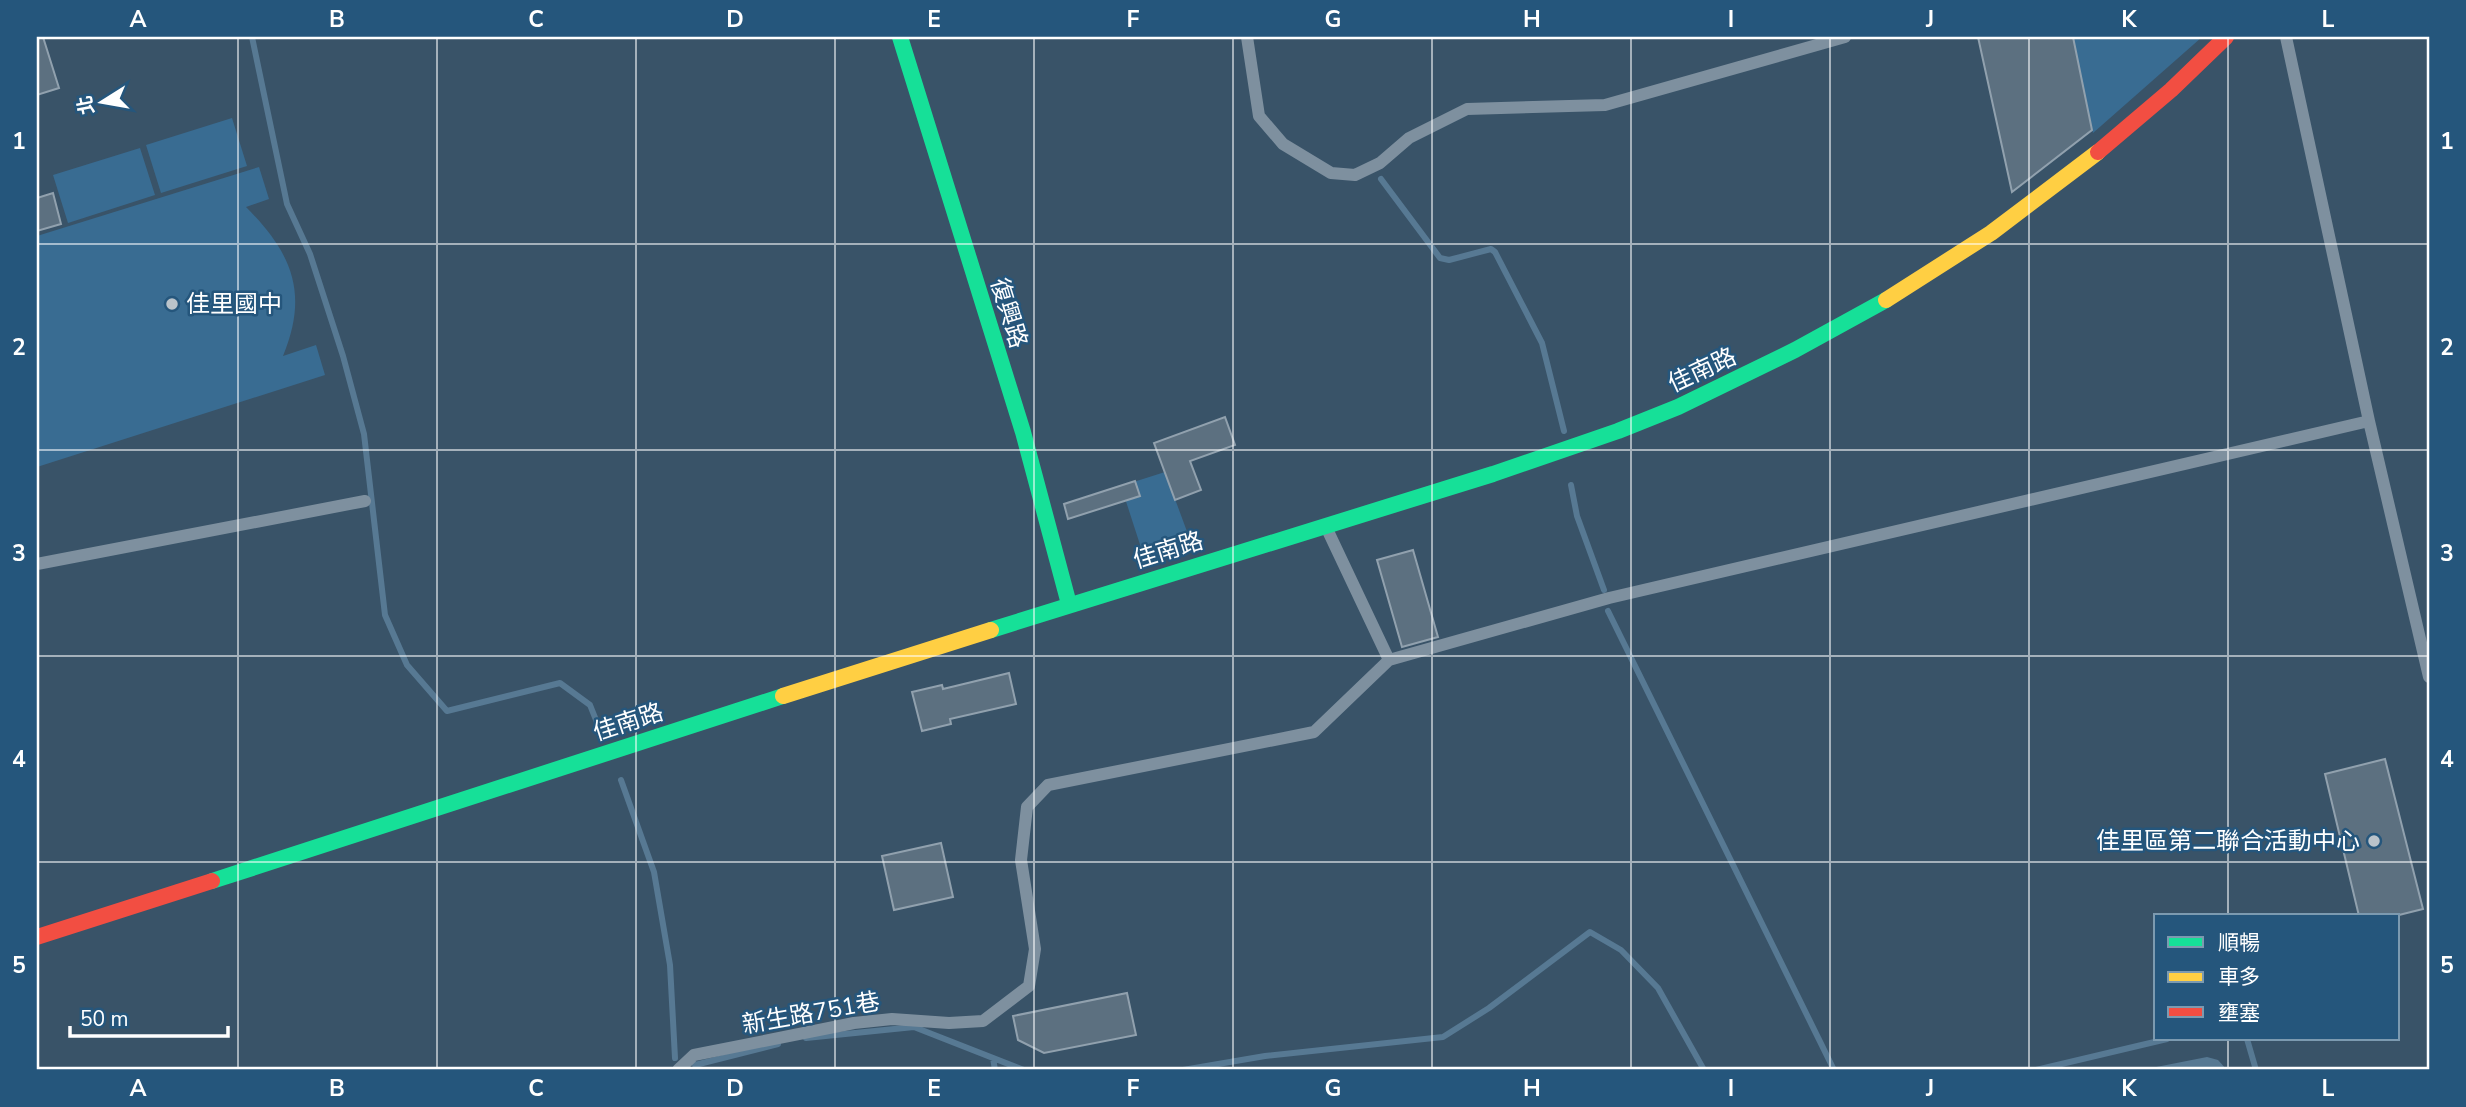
<svg xmlns="http://www.w3.org/2000/svg" width="2466" height="1107" font-family="'Nunito Sans','Noto Sans TC',sans-serif">
  <style>
    .green { fill: #396c92 }
    .water { fill: #577993 }
    .lines { fill: none; stroke-linecap: round; stroke-linejoin: round }
    .stream { stroke: #577993; stroke-width: 6 }
    .building { fill: #5c7080; stroke: #91a1ae; stroke-width: 2 }
    .lane { stroke: #7e909f; stroke-width: 12 }
    .fast { stroke: #16e098; stroke-width: 16 }
    .slow { stroke: #ffcf43; stroke-width: 16 }
    .jam { stroke: #f24e42; stroke-width: 16 }
    .grid { fill: none; stroke: #fff; stroke-width: 2; stroke-opacity: 0.55 }
    .poi-dot { fill: #bac3ca; stroke: #25567c; stroke-width: 2.5 }
    .labels { text-anchor: middle; stroke-width: 5; stroke-linejoin: round; paint-order: stroke }
    .poi-label { font-size: 24px; fill: #fff; stroke: #25567c; text-anchor: start }
    .street-label { font-size: 24px; fill: #fff; stroke: #25567c }
    .neatline { fill: none; stroke: #fff; stroke-width: 2.5 }
    .grid-label { font-size: 23px; text-anchor: middle; font-weight: bold; fill: #fff }
  </style>
  <rect width="100%" height="100%" fill="#395368"/>
  <path class="green" d="M2073,37H2202L2093,133Z
    M232,118L247,166L161,193L146,145Z
    M140,148L155,195L68,223L53,175Z
    M259,167L269,199L246,207C292,253 309,293 283,356L316,345L325,375L37,467V236Z
    M1165,472L1192,545L1145,560L1121,486Z"/>
  <path class="water" d="M2207,1057L2218,1060L2227,1070H2141Z"/>
  <g class="lines">
    <path class="stream" d="M252,37L287,204L310,254L343,356L364,434L385,615L407,665L447,711L560,683L590,705L602,735
      M1381,179L1440,258L1449,260L1491,249L1495,252L1542,343L1564,431
      M1571,485L1577,516L1604,590
      M1608,611L1834,1070
      M621,780L654,872L670,965L675,1058
      M806,1038L914,1027L1024,1070
      M2247,1039L2256,1070
      M993,1058L995,1070
      M695,1065L778,1044
      M1183,1070L1265,1056L1443,1037L1489,1008L1590,932L1621,950L1658,988L1704,1070
      M2036,1070L2167,1039"/>
  </g>
  <path class="building" d="M37,37H43L59,88L37,95Z
    M1978,37H2073L2092,130L2012,192Z
    M53,193L61,224L37,231V198Z
    M1225,417L1235,445L1190,461L1201,490L1175,500L1154,443Z
    M1135,481L1140,496L1068,519L1064,504Z
    M1413,550L1438,637L1402,647L1377,560Z
    M1009,673L1016,704L950,719L951,724L922,731L912,692L942,685L943,689Z
    M2385,759L2423,909L2395,916H2359L2325,774Z
    M941,843L953,897L894,910L882,856Z
    M1127,993L1136,1035L1044,1053L1018,1040L1013,1016Z"/>
  <g class="lines">
    <path class="lane" d="M1247,37L1259,116L1283,144L1331,173L1355,175L1380,163L1409,138L1467,109L1605,105L1845,37
      M2286,37L2369,421L2429,677
      M1327,529L1389,660
      M37,564L365,501
      M678,1070L694,1055L854,1023L892,1019L949,1023L983,1021L1029,986L1035,949L1021,860L1027,807L1048,785L1314,732L1389,660L1609,598L2369,421"/>
    <path class="fast" d="M900,37L1023,432L1069,604
      M991,630L1493,474L1618,431L1678,407L1795,350L1886,300
      M212,881L783,696"/>
    <path class="slow" d="M1886,300L1991,233L2098,152
      M783,696L991,630"/>
    <path class="jam" d="M2098,152L2171,90L2226,37
      M37,937L212,881"/>
  </g>
  <path class="grid" d="M238,37V1070M437,37V1070M636,37V1070M835,37V1070M1034,37V1070M1233,37V1070M1432,37V1070M1631,37V1070M1830,37V1070M2029,37V1070M2228,37V916M37,244H2429M37,450H2429M37,656H2429M37,862H2429M2228,1039V1070"/>
  <g class="poi-dot">
    <circle cx="172" cy="304" r="7"/>
    <circle cx="2374" cy="841" r="7"/>
  </g>
  <g class="labels">
    <g class="poi-label">
      <text x="186" y="312">佳里國中</text>
      <text x="2360" y="849" text-anchor="end">佳里區第二聯合活動中心</text>
    </g>
    <g class="street-label">
      <text transform="translate(1009 313) rotate(73)" y="8">復興路</text>
      <text transform="translate(1702 370) rotate(-25)" y="8">佳南路</text>
      <text transform="translate(1168 550) rotate(-17)" y="8">佳南路</text>
      <text transform="translate(628 722) rotate(-18)" y="8">佳南路</text>
      <text transform="translate(811 1013) rotate(-10)" y="8">新生路751巷</text>
    </g>
  </g>
  <rect width="2466" height="1107" fill="none" stroke="#25567c" stroke-width="77"/>
  <rect x="2154" y="914" width="245" height="126" fill="#25567c" stroke="#7c9ab0" stroke-width="2"/>
  <rect x="2168" y="937" width="35" height="10" fill="#16e098" stroke="#7c9ab0" stroke-width="2"/>
  <text x="2218" y="950" font-size="21" fill="#ffffff">順暢</text>
  <rect x="2168" y="972" width="35" height="10" fill="#ffcf43" stroke="#7c9ab0" stroke-width="2"/>
  <text x="2218" y="984" font-size="21" fill="#ffffff">車多</text>
  <rect x="2168" y="1007" width="35" height="10" fill="#f24e42" stroke="#7c9ab0" stroke-width="2"/>
  <text x="2218" y="1020" font-size="21" fill="#ffffff">壅塞</text>
  <g transform="translate(102 102) rotate(259)" stroke="#25567c" stroke-width="5" paint-order="stroke">
  <path d="M0-5L12 26L0 18L-12 26Z" fill="#ffffff"/>
  <text y="-10" font-size="19" font-weight="bold" text-anchor="middle" fill="#ffffff">北</text>
  </g>
  <path d="M70 1026v10h158v-10" fill="none" stroke="#ffffff" stroke-width="3.5"/>
  <text x="80" y="1026" font-size="21" fill="#ffffff" stroke="#25567c" stroke-width="5" paint-order="stroke">50 m</text>
  <rect x="38" y="38" width="2390" height="1030" class="neatline"/>
  <g class="grid-label">
    <text x="138" y="27">A</text>
    <text x="337" y="27">B</text>
    <text x="536" y="27">C</text>
    <text x="735" y="27">D</text>
    <text x="934" y="27">E</text>
    <text x="1133" y="27">F</text>
    <text x="1333" y="27">G</text>
    <text x="1532" y="27">H</text>
    <text x="1731" y="27">I</text>
    <text x="1930" y="27">J</text>
    <text x="2129" y="27">K</text>
    <text x="2328" y="27">L</text>
    <text x="19" y="149">1</text>
    <text x="2447" y="149">1</text>
    <text x="19" y="355">2</text>
    <text x="2447" y="355">2</text>
    <text x="19" y="561">3</text>
    <text x="2447" y="561">3</text>
    <text x="19" y="767">4</text>
    <text x="2447" y="767">4</text>
    <text x="19" y="973">5</text>
    <text x="2447" y="973">5</text>
    <text x="138" y="1096">A</text>
    <text x="337" y="1096">B</text>
    <text x="536" y="1096">C</text>
    <text x="735" y="1096">D</text>
    <text x="934" y="1096">E</text>
    <text x="1133" y="1096">F</text>
    <text x="1333" y="1096">G</text>
    <text x="1532" y="1096">H</text>
    <text x="1731" y="1096">I</text>
    <text x="1930" y="1096">J</text>
    <text x="2129" y="1096">K</text>
    <text x="2328" y="1096">L</text>
  </g>
</svg>
